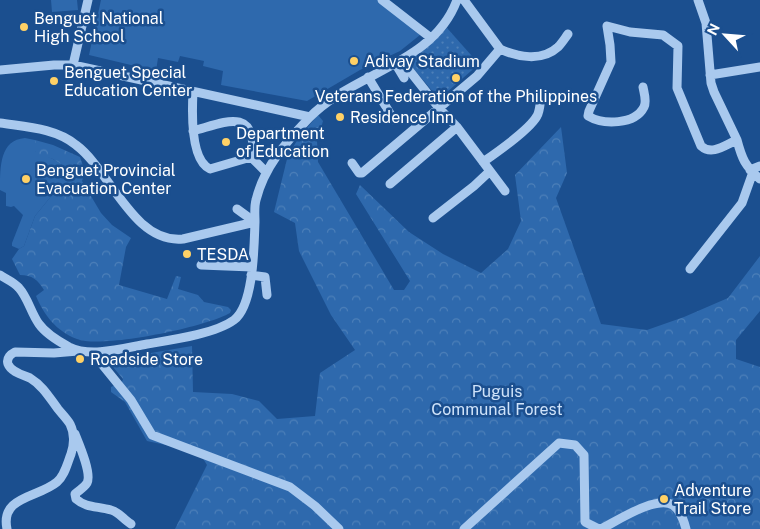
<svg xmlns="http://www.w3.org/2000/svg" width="760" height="529" font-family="'Public Sans',sans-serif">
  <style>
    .green { fill: #2e69ad }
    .forest { fill: url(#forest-crowns) }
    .park { fill: url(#park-dots) }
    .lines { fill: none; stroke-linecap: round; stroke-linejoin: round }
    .minor { stroke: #a9c9ee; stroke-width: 9 }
    .poi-dot { fill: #ffd166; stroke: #1b4f8f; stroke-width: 2 }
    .labels { text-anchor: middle; stroke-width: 5; stroke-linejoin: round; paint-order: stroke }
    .poi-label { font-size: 16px; fill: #fff; stroke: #1b4f8f; text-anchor: start }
    .park-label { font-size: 16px; fill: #cfe3fa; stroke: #1b4f8f }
  </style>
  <defs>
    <pattern id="forest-crowns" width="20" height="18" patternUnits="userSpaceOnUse" patternTransform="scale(1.25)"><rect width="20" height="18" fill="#2e69ad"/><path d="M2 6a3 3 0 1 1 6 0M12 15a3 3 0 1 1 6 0" fill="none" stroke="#4d80b9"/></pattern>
    <pattern id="park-dots" width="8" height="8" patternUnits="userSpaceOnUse" patternTransform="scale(1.25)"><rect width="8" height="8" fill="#2e69ad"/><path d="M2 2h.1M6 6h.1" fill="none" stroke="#4d80b9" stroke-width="1.8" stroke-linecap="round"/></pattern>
  </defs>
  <rect width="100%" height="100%" fill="#1b4f8f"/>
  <path class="green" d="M51,0H77L78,10L52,12Z
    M101,0H382L420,35L400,51L360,70L307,101L221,85L223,71L203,66L204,61L180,56L178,62L158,58L156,71L89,55Z
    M25,138L35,140V151L53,159L62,165L59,181L53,187V194L35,216L24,246L19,249L12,246V243L23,215L14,206L11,207L6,206V193L0,190C0,166 0,140 25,138Z"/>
  <path class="forest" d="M318,115L323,121L317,141L318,162L394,290H404L410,281L356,194L360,185L409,232L443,254L481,273L508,249L521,221L515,175L561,127L567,173L556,198L601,324L647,330L684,317L728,298L760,256V311L736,340V359L760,367V529H175L207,465L199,452L147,441L125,402L111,392V387L122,382L123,379L108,361L107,358L110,356L145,354L192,346L193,392L232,394L259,401L277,419L315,416L320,373L355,350L331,315L299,251L295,223L274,212L288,155L300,136Z
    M35,140L53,145L80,157L85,172L82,181L101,213L112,225L131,238L126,247L119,285L167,299L176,276L181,277L178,289L198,295L204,302L228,307L231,310L230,313C206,327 102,349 77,339C56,331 44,315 36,296L44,290C38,280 32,275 20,275L12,259L19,249L24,246L35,216L53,194V187L59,180L62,165L53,159L37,154L35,151Z"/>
  <path class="park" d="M447,28L479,64L439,99L408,62Z"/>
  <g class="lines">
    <path class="minor" d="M382,0L431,38
      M464,0L500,49
      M698,0L706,23L711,83L714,92L737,140
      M401,60L439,108L457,127L505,191
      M395,63L404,78
      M73,65L88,0
      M0,70L54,65H73L310,117
      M710,75L760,67
      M368,77L394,120
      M643,87C644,93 647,101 644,107C635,125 603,125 588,116L589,111L611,62L610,45L607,26L630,32L663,35L678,46L677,88L701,146C712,156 725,145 737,140C742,159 745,166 760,179
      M193,92C192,111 190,160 210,169L251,157L253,154C255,106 223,123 193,131
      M0,123C26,127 55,128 76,145C110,170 133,244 183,239L255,222
      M251,157L266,172
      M483,162C496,153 530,129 537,116C540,111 540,103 541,97
      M352,163L359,173H362L477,76L500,49C517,57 542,62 558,47C562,43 565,38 568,34
      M750,170L760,166
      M390,184L457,127
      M237,209L255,222
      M433,218L474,186L490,171
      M201,265L252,267
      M690,269L742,203L753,172
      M0,275C6,279 14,282 19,288C28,298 31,313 39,324C46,334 58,341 69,347C91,358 124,348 147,344C171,340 215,334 234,320C254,305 254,246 255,222C255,215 254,207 256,200C264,167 286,142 309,118C353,72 433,65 457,0
      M251,275L265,277L267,295
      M92,352L131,400L152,435L290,487L315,506L339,529
      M75,434C79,444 92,474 87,483C84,488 79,490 75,494L76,499C86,508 98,506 111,510C119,512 124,520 131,524
      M7,529C0,496 38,498 57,482C65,475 67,464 71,454C74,445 75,434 70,424C67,419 62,414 58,409C49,397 43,386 30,378C23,375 11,372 8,364C6,358 11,354 15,352L54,353L78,351
      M464,529L559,443L575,445L584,455L585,522L599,529
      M601,529C617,521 656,495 673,505C680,510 684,521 686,529"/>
  </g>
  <g class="poi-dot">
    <circle cx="24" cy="27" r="5"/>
    <circle cx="354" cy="61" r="5"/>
    <circle cx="456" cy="78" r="5"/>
    <circle cx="54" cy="81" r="5"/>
    <circle cx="340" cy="117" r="5"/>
    <circle cx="226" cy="142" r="5"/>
    <circle cx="26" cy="179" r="5"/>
    <circle cx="187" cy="254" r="5"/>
    <circle cx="80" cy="359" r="5"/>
    <circle cx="664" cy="499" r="5"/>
  </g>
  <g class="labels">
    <g class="poi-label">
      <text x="34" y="24">Benguet National<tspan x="34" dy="18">High School</tspan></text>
      <text x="364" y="67">Adivay Stadium</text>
      <text x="64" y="78">Benguet Special<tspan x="64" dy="18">Education Center</tspan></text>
      <text x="456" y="102" text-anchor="middle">Veterans Federation of the Philippines</text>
      <text x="350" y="123">Residence Inn</text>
      <text x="236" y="139">Department<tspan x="236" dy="18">of Education</tspan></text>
      <text x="36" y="176">Benguet Provincial<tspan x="36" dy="18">Evacuation Center</tspan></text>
      <text x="197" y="260">TESDA</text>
      <text x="90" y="365">Roadside Store</text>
      <text x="674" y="496">Adventure<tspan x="674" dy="18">Trail Store</tspan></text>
    </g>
    <g class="park-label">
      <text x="497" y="397">Puguis<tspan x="497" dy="18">Communal Forest</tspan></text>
    </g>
  </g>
  <g transform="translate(725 35) rotate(296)" stroke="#1b4f8f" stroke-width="4" paint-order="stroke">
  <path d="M0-4L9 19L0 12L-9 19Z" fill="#ffffff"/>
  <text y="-8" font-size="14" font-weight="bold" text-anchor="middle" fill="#ffffff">N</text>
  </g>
</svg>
